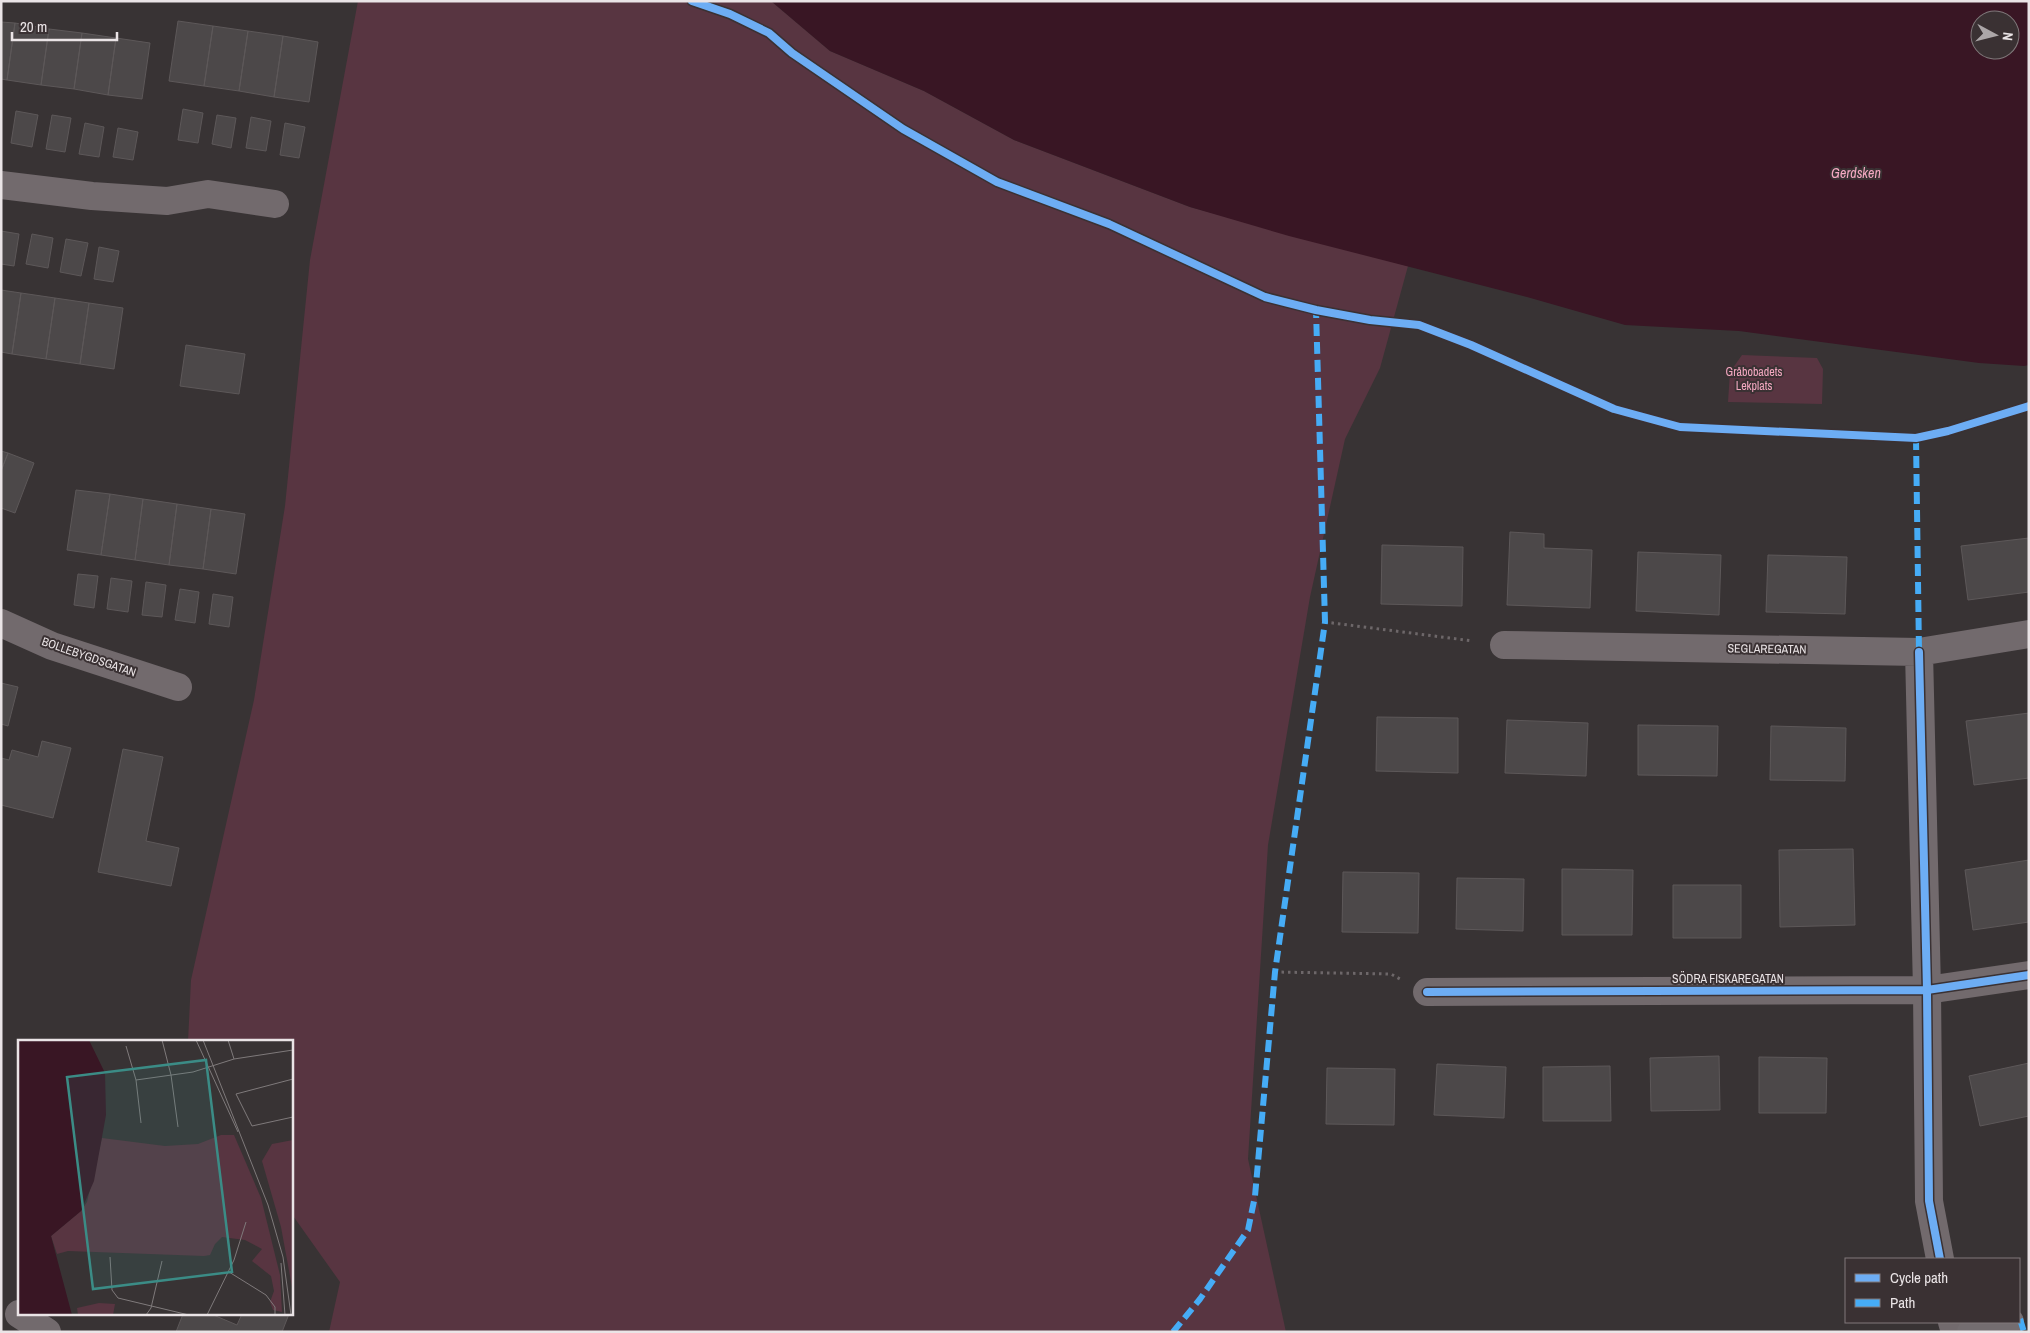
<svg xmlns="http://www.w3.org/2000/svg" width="2030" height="1333" font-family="'Archivo Narrow',sans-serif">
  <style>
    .green { fill: #583541 }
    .water { fill: #391624; fill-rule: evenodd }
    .building { fill: #4c4849; stroke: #5d5859 }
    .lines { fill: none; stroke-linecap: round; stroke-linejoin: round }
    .path { stroke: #6d6769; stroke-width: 3; stroke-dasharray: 2.5 4; stroke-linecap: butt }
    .minor { stroke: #726a6d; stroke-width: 28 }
    .secondary { stroke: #746d70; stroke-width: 28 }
    .quiet { stroke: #46acf6; stroke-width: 6; stroke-dasharray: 12 6; stroke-linecap: butt }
    .cycleway-casing { stroke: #3a3133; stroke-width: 11 }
    .cycleway { stroke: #6dadf4; stroke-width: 8 }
    .labels { text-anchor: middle; stroke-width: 4; stroke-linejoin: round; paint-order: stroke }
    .park-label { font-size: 12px; fill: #f4a8c1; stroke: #3a3133 }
    .street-label { font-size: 12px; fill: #eae4e6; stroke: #3a3133 }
    .water-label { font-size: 14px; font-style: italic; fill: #f5aac3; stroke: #3a3133 }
    .inset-road { fill: none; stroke: #7f7a7b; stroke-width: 1 }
    .view { fill: #3b8c86; fill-opacity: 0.15; stroke: #3b8c86; stroke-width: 2.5 }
    .inset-edge { fill: none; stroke: #eae4e6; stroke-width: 2.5 }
  </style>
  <rect width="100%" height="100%" fill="#383334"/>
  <path class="green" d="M358,1H771L830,51L924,91L1014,140L1190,207L1408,266L1380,368L1345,439L1310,597L1268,845L1248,1159L1286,1332H329L340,1282L291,1213V1042H188L191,980L254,700L285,506L310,260Z
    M1742,355L1817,358L1823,369L1822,404L1728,402L1730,372Z"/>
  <path class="water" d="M771,1H2029V365L2024,366L1979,363L1739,331L1625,325L1527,297L1289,236L1190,207L1014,140L924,91L830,51ZM1980,20H2010V50H1980Z"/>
  <path class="building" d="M178,21L213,26L204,86L169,81Z
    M1,22L15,23L7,80L1,79Z
    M15,23L49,29L41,85L7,80Z
    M213,26L248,31L239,91L204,86Z
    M49,29L82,33L74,89L41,85Z
    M248,31L283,36L274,97L239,91Z
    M82,33L116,38L108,95L74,89Z
    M283,36L318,42L309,102L274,97Z
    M116,38L150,43L142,99L108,95Z
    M183,109L203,113L198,143L178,140Z
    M16,111L38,115L32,147L11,143Z
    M52,115L71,118L65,152L46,149Z
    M217,115L236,118L231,148L212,144Z
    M251,117L271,121L266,151L246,148Z
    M85,123L104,127L99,157L79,154Z
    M285,123L305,127L299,158L280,155Z
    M118,128L138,132L133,160L113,157Z
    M1,231L19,234L14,266L1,264Z
    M32,234L53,238L48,268L26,264Z
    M66,239L88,243L81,276L60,272Z
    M99,247L119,251L113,282L94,279Z
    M1,290L21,293L12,354L1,352Z
    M21,293L55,298L46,359L12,354Z
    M55,298L89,303L80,364L46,359Z
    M89,303L123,308L114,369L80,364Z
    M186,345L245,354L239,394L180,386Z
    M1,451L8,453L1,471Z
    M8,453L34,463L15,513L1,508V471Z
    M76,490L110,494L101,555L67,550Z
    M110,494L143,499L135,560L101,555Z
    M143,499L177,504L169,565L135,560Z
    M177,504L211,509L203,569L169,565Z
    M211,509L245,514L236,574L203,569Z
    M1510,532L1544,534V548L1592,550L1590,608L1507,605Z
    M2029,538V592L1968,600L1961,546Z
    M1382,545L1463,547L1462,606L1381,604Z
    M1638,552L1721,555L1719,615L1636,611Z
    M1768,555L1847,557L1845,614L1766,612Z
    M78,574L98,576L94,608L74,605Z
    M111,578L132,581L128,612L107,609Z
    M146,582L166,585L162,617L142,615Z
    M180,589L199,592L195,623L175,620Z
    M213,594L233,597L229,627L209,624Z
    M1,683L18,687L8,726L1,724Z
    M2029,713V778L1974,785L1966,721Z
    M1377,717L1458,718V773L1376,771Z
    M1507,720L1588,723L1586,776L1505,773Z
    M1638,725L1718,726L1717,776L1638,775Z
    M1771,726L1846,728L1845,781L1770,780Z
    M42,741L71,748L53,818L1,805V758L9,760L12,750L38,757Z
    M123,749L163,757L146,841L179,848L171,886L98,872Z
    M1853,849L1855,925L1780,927L1779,850Z
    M2029,860V922L1973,930L1965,870Z
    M1562,869L1633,870L1632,935H1562Z
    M1343,872L1419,873L1418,933L1342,932Z
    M1457,878L1524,879L1523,931L1456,929Z
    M1673,885H1741V938H1673Z
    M1719,1056L1720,1110L1651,1111L1650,1058Z
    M1759,1057L1827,1058L1826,1113H1759Z
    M2029,1063V1116L1980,1126L1969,1076Z
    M1437,1064L1506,1067L1504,1118L1434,1115Z
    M1610,1066L1611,1121H1543V1067Z
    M1327,1068L1395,1069L1394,1125L1326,1124Z
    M183,1314H211L237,1325L242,1314H289L282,1332H176Z"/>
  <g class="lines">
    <path class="path" d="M1325,622L1473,641
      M1275,972L1391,974L1400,979"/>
    <path class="minor" d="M1,185L92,196L167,201L208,194L275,204
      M1,623L52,646L178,687
      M1504,645L1919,652L2029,634
      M1919,652L1927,990L1929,1201L1940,1259
      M1427,992L1927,990L2029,975
      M19,1314L47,1332
      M1952,1322L1955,1332"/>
    <path class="secondary" d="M1971,1332L2010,1322"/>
    <path class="quiet" d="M1916,438L1919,652
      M2020,1319L2024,1332
      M1173,1332L1200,1299L1248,1230L1255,1196L1275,972L1325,622L1316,310"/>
    <defs>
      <path id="cycleway" d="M692,1L730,14L769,33L792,53L903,129L997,182L1109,224L1265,297L1316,310L1370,320L1419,325L1471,345L1614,409L1680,427L1916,438L1948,431L2029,406
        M1919,652L1927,990L1929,1201L1940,1259
        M1427,992L1927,990L2029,975"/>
    </defs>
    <use href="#cycleway" class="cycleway-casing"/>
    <use href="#cycleway" class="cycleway"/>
  </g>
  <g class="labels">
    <g class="park-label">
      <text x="1754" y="376">Gråbobadets<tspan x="1754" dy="14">Lekplats</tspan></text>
    </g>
    <g class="street-label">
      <text transform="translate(1767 649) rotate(1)" y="4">SEGLAREGATAN</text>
      <text transform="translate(89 657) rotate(19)" y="4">BOLLEBYGDSGATAN</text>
      <text x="1728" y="983">SÖDRA FISKAREGATAN</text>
    </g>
    <g class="water-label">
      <text x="1856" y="178">Gerdsken</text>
    </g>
  </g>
  <g transform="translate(18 1040)">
    <rect width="275" height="275" fill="#383334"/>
    <path d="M203,95H216L243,158L262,235L264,272L255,270L252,262L256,251L253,236L234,221L244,209L227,200L204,197L197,204L192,215L186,216L50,211L39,214L33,196L63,171L69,162L84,98L147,106L180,104ZM275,100V246L274,247L263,187L244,121L254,104ZM81,263L97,264L95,275H60L59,268Z" fill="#583541"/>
    <path d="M0,0H71L87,33L88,75L76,141L63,171L33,196L54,275H0Z" fill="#391624"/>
    <path class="inset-road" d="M144,0L153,35L160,87M178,0L220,92M185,0L250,165L265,217L273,275M210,0L216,19M108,6L118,40L123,83M275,39L218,54L234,86L275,77M118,40L175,32L216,19L275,10M92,217L94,250L100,258L171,275M263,223L267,275M211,232L248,255L257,267V275M128,275L133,268L144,221M189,275L216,220L228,182"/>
    <path class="view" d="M188,20L214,232L75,249L49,37Z"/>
    <rect width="275" height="275" class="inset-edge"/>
  </g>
  <rect width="2030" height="1333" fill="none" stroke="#eae4e6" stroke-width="5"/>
  <rect x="1845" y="1258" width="175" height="65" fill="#3a3133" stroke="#80797b"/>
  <rect x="1855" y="1274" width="25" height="8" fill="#6dadf4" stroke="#80797b"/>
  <text x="1890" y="1283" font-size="15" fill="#eae4e6">Cycle path</text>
  <rect x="1855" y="1299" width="25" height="8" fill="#46acf6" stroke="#80797b"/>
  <text x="1890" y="1308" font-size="15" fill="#eae4e6">Path</text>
  <g transform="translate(1995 35) rotate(97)"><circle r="24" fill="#3a3133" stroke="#80797b"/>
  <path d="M0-4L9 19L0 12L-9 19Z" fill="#aca6a8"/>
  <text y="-8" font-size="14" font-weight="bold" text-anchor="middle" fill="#eae4e6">N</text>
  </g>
  <path d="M12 32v8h105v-8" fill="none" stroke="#eae4e6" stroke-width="2.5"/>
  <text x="20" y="32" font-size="15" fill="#eae4e6" stroke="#3a3133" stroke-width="4" paint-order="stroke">20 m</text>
</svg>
